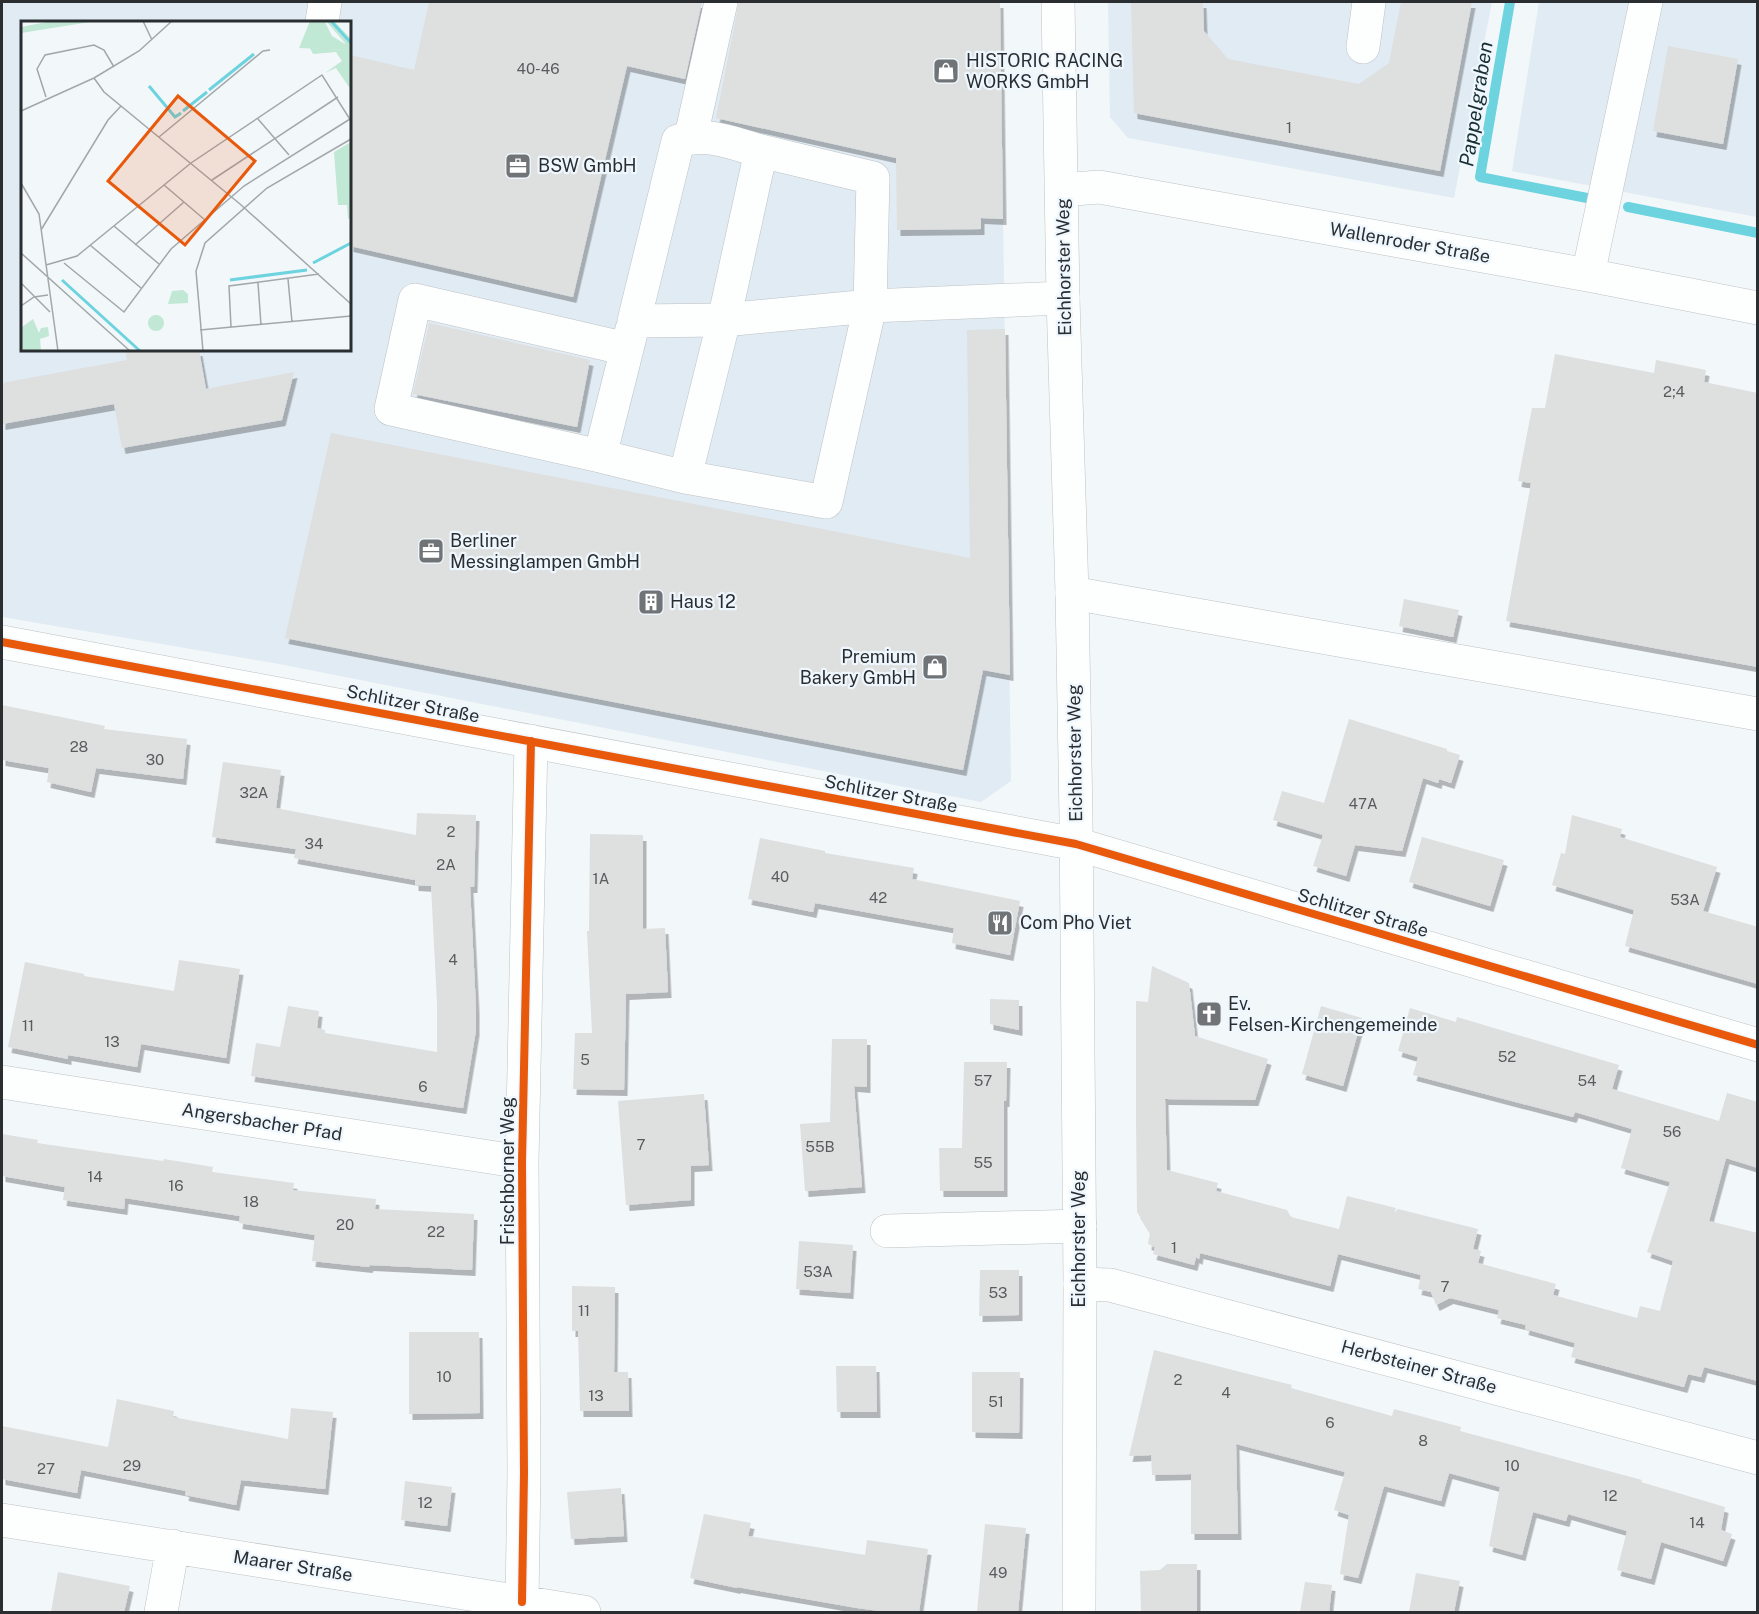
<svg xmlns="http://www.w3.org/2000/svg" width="1759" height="1614" font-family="'Public Sans',sans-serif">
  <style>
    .built { fill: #e1ebf3; fill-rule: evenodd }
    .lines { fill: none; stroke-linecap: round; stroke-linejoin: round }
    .stream { stroke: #6cd3df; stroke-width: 10 }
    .building { fill: #dedfdf; filter: url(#shadow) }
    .minor-casing { stroke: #bec2c4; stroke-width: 34 }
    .major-casing { stroke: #bec2c4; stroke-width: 34 }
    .minor { stroke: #fdfefe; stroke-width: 33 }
    .major { stroke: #fdfefe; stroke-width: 33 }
    .cycleway-casing { stroke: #eff7fe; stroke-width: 11 }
    .cycleway { stroke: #e8590c; stroke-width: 8 }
    .labels { text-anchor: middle; stroke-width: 4.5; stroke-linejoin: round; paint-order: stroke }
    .number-label { font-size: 15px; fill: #595b5e }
    .poi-label { font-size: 18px; fill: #2b2e31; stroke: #eff7fe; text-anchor: start }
    .street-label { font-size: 18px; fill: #2b2e31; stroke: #eff7fe }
    .water-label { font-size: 20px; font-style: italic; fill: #182f32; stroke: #eff7fe }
    .inset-river { fill: none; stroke: #6cd3df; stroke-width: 3 }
    .inset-road { fill: none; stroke: #a2a7aa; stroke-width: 1.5 }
    .view { fill: #e8590c; fill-opacity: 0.15; stroke: #e8590c; stroke-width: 3 }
    .inset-edge { fill: none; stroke: #2b2e31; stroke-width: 3 }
  </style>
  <defs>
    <filter id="shadow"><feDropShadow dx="3.5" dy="6" stdDeviation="0" flood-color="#0004"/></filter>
  </defs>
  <rect width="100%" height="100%" fill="#f2f7fa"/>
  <path class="built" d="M2,2H1000L1011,781L981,802L279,664L2,617ZM22,22H350V350H22Z
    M1108,2H1492L1454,198L1128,138L1110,117Z
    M1539,2H1757V217L1512,171Z"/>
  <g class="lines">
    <path class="stream" d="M1510,2L1480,177L1587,198
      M1628,207L1758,233"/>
  </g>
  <path class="building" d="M429,2H702L685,79L627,66L573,297L350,246V55L414,70Z
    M739,2H1000L1003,219L981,218V229L897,230L896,158L716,118Z
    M1131,2H1203L1204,31L1228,59L1359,84L1389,63L1401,2H1472L1440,171L1134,113Z
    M1668,46L1738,59L1723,144L1653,131Z
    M429,323L590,360L577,427L413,394Z
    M1005,329L1010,675L983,670L963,770L285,638L331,433L970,558L967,330Z
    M125,350H199L206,389L294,372L282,420L122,448L114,404L2,424V383L127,360Z
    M1555,354L1654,373L1656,360L1706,370L1704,382L1758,393V667L1506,621L1531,483L1518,481L1532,408H1545Z
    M1404,599L1459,610L1453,637L1399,626Z
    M2,705L105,726L104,729L187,739L183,779L96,768L91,792L47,782L49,768L2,760Z
    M1349,719L1447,749V751L1460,755L1451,783L1439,779L1438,783L1423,778L1402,851L1355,845L1346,876L1313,866L1323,835L1273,820L1282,791L1324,803Z
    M223,762L281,770L276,808L416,835L417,813L476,815L474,887H470L476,1008V1030L463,1108L251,1076L256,1043L280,1047L288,1006L319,1011L317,1028L325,1030V1033L437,1052V1003L431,886L415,885V880L294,858L296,849L212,837Z
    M1572,815L1622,829L1620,837L1717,867L1703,911L1758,927V984L1625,946L1634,910L1552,885L1561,853L1565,854Z
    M590,834L643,835V929L665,928L668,992L626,994L624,1090L573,1089L575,1033H592L587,931H589Z
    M1422,837L1504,860L1490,906L1409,882Z
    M760,838L825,851V853L914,868L912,879L1020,901L1010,955L952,943L954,928L815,903L813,912L748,899Z
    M179,960L240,969L226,1058L141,1044L137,1067L68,1055V1059L8,1047L25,962L84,974V976L174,991Z
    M1152,966L1189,983L1195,1036L1268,1059L1255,1100L1165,1099L1167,1170L1218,1183L1216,1191L1287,1210L1291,1217L1339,1229L1347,1196L1396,1208L1394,1213L1398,1209L1478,1229L1473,1249L1481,1251L1478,1263L1556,1284L1553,1295L1637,1318L1640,1306L1660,1311L1673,1261L1647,1252L1670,1182L1621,1168L1632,1129L1575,1112L1573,1117L1413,1075L1418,1057L1398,1051L1410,1008L1456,1022L1457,1017L1619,1065L1612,1089L1719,1121L1727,1093L1758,1102V1168L1726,1158L1709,1221L1758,1233V1381L1704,1367L1701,1377L1688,1374L1684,1387L1571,1357L1575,1343L1525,1329L1526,1325L1497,1318L1499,1310L1450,1298L1436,1305L1431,1292L1418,1289L1421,1275L1338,1254L1330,1286L1200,1253L1199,1259L1196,1257L1194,1265L1153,1254L1155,1247L1148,1244L1150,1233L1137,1212L1136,1119V1001L1148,1002Z
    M990,999L1019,1000V1030L990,1024Z
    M1321,1006L1362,1018L1343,1086L1302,1074Z
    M832,1039H867V1087L854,1086L862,1187L805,1191L800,1124L830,1122Z
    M964,1062H1007L1006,1101H1004V1191H940L939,1148H962Z
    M704,1094L709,1165L691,1166V1200L626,1205L618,1101Z
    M2,1134L38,1140L37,1143L163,1161L164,1159L213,1167L212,1172L294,1183L293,1190L376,1199L375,1209L474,1214L472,1270L370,1265L369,1267L312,1261L315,1235L239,1223L240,1216L125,1198L124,1209L63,1200L65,1187L2,1176Z
    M799,1241L853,1245L850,1293L796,1289Z
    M980,1270H1019V1315L979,1316Z
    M572,1286L615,1287L614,1372H628L629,1411H580L578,1331H572Z
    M409,1332H479L480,1413L409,1414Z
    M1154,1350L1292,1385L1291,1388L1392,1416L1394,1409L1461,1427L1460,1431L1642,1480L1641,1482L1725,1507L1721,1530L1732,1534L1723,1561L1661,1542L1651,1579L1617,1570L1627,1531L1568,1514L1566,1521L1533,1512L1522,1555L1489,1546L1500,1487L1449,1473L1441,1501L1384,1486L1358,1578L1340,1574L1349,1515L1334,1510L1345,1472L1236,1444L1238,1534H1191V1474L1152,1475L1151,1455L1129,1456Z
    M836,1366H876L877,1412H837Z
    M972,1372H1020L1019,1433L972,1432Z
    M117,1399L174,1411L173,1417L288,1439L291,1408L333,1412L325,1489L241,1480L236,1505L185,1495L186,1491L81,1470L77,1493L2,1479V1426L108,1447Z
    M405,1481L452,1487L447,1526L401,1520Z
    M621,1488L624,1536L571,1539L567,1492Z
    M704,1514L751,1523L748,1536L865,1555L867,1540L928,1549L919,1612H888L857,1608L737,1587V1588L690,1578Z
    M985,1524L1026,1528L1018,1612H977Z
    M1167,1564H1197V1612H1141L1140,1571L1160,1570Z
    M58,1572L130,1586L124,1612H51Z
    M1416,1573L1460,1581L1454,1612H1409Z
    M1305,1582L1332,1585L1329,1612H1300Z"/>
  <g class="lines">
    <defs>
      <path id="minor" d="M322,22L325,2
        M1363,47L1369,2
        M691,136L721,2
        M761,151C734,144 706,131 678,141L634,321L724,320L870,306L873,178L761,151L724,320L685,477L826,502L870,306L1063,298
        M1062,190L1099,187L1588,275L1758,308
        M1588,275L1646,2
        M632,329L600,456L685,477
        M600,456L391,409L415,300L627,349
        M1072,593L1758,714
        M2,642L1076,844L1758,1045
        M2,1082L522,1162
        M887,1231L1080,1226
        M1080,1284L1110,1285L1758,1458
        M2,1520L584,1612
        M522,1602L524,1473L522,1162L531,741
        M161,1612L173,1546"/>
      <path id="major" d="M1058,2L1063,298L1072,593L1076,819L1080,1284L1079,1612"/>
    </defs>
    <use href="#minor" class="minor-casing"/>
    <use href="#major" class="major-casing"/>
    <use href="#minor" class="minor"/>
    <use href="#major" class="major"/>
    <defs>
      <path id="cycleway" d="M2,642L1076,844L1758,1045
        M522,1602L524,1473L522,1162L531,741"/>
    </defs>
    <use href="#cycleway" class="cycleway-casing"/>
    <use href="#cycleway" class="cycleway"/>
  </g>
  <defs>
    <symbol id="shop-square" viewBox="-11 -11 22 22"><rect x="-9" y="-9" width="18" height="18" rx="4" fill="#717477" stroke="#eff7fe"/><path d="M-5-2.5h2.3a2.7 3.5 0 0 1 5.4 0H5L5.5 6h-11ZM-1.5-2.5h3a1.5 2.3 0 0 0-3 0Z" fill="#fff"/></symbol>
    <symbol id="office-square" viewBox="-11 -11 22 22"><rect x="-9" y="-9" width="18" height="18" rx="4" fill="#717477" stroke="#eff7fe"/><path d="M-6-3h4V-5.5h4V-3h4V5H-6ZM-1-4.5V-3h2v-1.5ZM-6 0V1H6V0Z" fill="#fff"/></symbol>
    <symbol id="building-square" viewBox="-11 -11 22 22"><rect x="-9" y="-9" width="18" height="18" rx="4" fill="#717477" stroke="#eff7fe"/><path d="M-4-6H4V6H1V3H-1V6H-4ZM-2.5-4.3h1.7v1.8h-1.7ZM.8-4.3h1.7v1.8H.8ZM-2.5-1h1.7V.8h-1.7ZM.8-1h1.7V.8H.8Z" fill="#fff"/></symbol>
    <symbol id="restaurant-square" viewBox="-11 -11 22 22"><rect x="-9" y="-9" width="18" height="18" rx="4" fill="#717477" stroke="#eff7fe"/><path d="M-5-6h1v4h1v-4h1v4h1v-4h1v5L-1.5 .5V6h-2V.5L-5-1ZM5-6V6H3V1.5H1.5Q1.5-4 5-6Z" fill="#fff"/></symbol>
    <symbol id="church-square" viewBox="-11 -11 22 22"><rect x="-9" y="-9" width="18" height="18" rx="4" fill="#717477" stroke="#eff7fe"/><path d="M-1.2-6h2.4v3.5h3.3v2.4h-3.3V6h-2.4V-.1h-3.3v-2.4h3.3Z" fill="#fff"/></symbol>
  </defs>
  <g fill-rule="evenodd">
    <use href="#shop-square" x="931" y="56" width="30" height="30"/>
    <use href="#office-square" x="503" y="151" width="30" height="30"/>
    <use href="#office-square" x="416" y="536" width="30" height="30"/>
    <use href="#building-square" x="636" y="587" width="30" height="30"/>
    <use href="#shop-square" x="920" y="652" width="30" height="30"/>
    <use href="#restaurant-square" x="985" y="908" width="30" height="30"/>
    <use href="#church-square" x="1194" y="999" width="30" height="30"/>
  </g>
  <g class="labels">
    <g class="number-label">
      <text x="538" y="74">40-46</text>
      <text x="1289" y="133">1</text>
      <text x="1674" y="397">2;4</text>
      <text x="79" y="752">28</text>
      <text x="155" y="765">30</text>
      <text x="254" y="798">32A</text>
      <text x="1363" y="809">47A</text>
      <text x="451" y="837">2</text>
      <text x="314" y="849">34</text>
      <text x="446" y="870">2A</text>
      <text x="780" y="882">40</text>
      <text x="601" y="884">1A</text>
      <text x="878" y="903">42</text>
      <text x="1685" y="905">53A</text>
      <text x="453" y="965">4</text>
      <text x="28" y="1031">11</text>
      <text x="112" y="1047">13</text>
      <text x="1507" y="1062">52</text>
      <text x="585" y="1065">5</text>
      <text x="983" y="1086">57</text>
      <text x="1587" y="1086">54</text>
      <text x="423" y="1092">6</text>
      <text x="1672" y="1137">56</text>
      <text x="641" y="1150">7</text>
      <text x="820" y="1152">55B</text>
      <text x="983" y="1168">55</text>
      <text x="95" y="1182">14</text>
      <text x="176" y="1191">16</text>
      <text x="251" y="1207">18</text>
      <text x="345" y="1230">20</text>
      <text x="436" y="1237">22</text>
      <text x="1174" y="1253">1</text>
      <text x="818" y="1277">53A</text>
      <text x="1445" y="1292">7</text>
      <text x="998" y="1298">53</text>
      <text x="584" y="1316">11</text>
      <text x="444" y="1382">10</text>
      <text x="1178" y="1385">2</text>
      <text x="1226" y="1398">4</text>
      <text x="596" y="1401">13</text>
      <text x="996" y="1407">51</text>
      <text x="1330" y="1428">6</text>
      <text x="1423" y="1446">8</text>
      <text x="132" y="1471">29</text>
      <text x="1512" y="1471">10</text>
      <text x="46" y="1474">27</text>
      <text x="1610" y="1501">12</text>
      <text x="425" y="1508">12</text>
      <text x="1697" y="1528">14</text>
      <text x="998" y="1578">49</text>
    </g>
    <g class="poi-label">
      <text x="966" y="67">HISTORIC RACING<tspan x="966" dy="21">WORKS GmbH</tspan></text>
      <text x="538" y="172">BSW GmbH</text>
      <text x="450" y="547">Berliner<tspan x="450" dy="21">Messinglampen GmbH</tspan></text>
      <text x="670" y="608">Haus 12</text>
      <text x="916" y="663" text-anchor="end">Premium<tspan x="916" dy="21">Bakery GmbH</tspan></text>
      <text x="1020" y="929">Com Pho Viet</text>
      <text x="1228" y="1010">Ev.<tspan x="1228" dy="21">Felsen-Kirchengemeinde</tspan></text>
    </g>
    <g class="street-label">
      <text transform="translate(1410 243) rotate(10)" y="6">Wallenroder Straße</text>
      <text transform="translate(1064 267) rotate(-91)" y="6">Eichhorster Weg</text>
      <text transform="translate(413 704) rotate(11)" y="6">Schlitzer Straße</text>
      <text transform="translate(1075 753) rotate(-91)" y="6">Eichhorster Weg</text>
      <text transform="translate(891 794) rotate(11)" y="6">Schlitzer Straße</text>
      <text transform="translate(1363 913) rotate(16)" y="6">Schlitzer Straße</text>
      <text transform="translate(262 1122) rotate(9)" y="6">Angersbacher Pfad</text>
      <text transform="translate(508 1171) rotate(-90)" y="6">Frischborner Weg</text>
      <text transform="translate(1079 1239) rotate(-90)" y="6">Eichhorster Weg</text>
      <text transform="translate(1419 1367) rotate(15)" y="6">Herbsteiner Straße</text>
      <text transform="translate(293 1566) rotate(9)" y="6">Maarer Straße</text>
    </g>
    <g class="water-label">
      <text transform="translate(1476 104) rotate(-81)" y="7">Pappelgraben</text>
    </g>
  </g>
  <g transform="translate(21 21)">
    <rect width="330" height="330" fill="#f2f7fa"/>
    <path d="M31,0H75L0,12V6ZM305,0H313L330,18V69L315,47L304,52L321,40L315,31L292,33L289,27L323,29L324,22ZM162,269L167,273V282L147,283L151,270ZM12,298L18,312L20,307L27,306L28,315L19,318L20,330H0V307Z" fill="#c1e7d5"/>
    <path d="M289,0L304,1L311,15L324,23V29L278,27ZM127 302a8 8 0 1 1 16 0a8 8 0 1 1-16 0Z" fill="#c1e7d5"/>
    <path d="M330,121V197L327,198L326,184H317L313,131Z" fill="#c1e7d5"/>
    <path class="inset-river" d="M310,0L330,22M128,65L154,96L160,92M188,69L233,33M162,90L186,71M292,242L330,222M41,259L119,330M209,259L286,249"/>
    <path class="inset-road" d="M122,0L131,19M73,57L118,30L151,0M25,76L16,48L24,34L73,24L83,29L93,46M0,90L73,57L83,71L219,183L330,283M237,98L268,134M138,116L242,30L249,29M191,159L317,76M0,162L18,193L37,330M143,164L184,199M93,205L138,243M20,209L87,99L100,85M69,224L120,267M114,224L163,181M0,232L109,330M43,242L103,291L150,228L223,165L329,98M25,244L56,235L170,142L301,54L330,100M267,258L271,301M0,262L29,291M237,262L240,304M0,285L13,276L27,274M210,306L208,265L298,253M179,309L330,295M182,330L175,250L184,222L246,167L330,118"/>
    <path class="view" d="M157,75L234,140L164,224L87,160Z"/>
    <rect width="330" height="330" class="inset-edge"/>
  </g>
  <rect width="1759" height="1614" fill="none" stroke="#2b2e31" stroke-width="6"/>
</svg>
